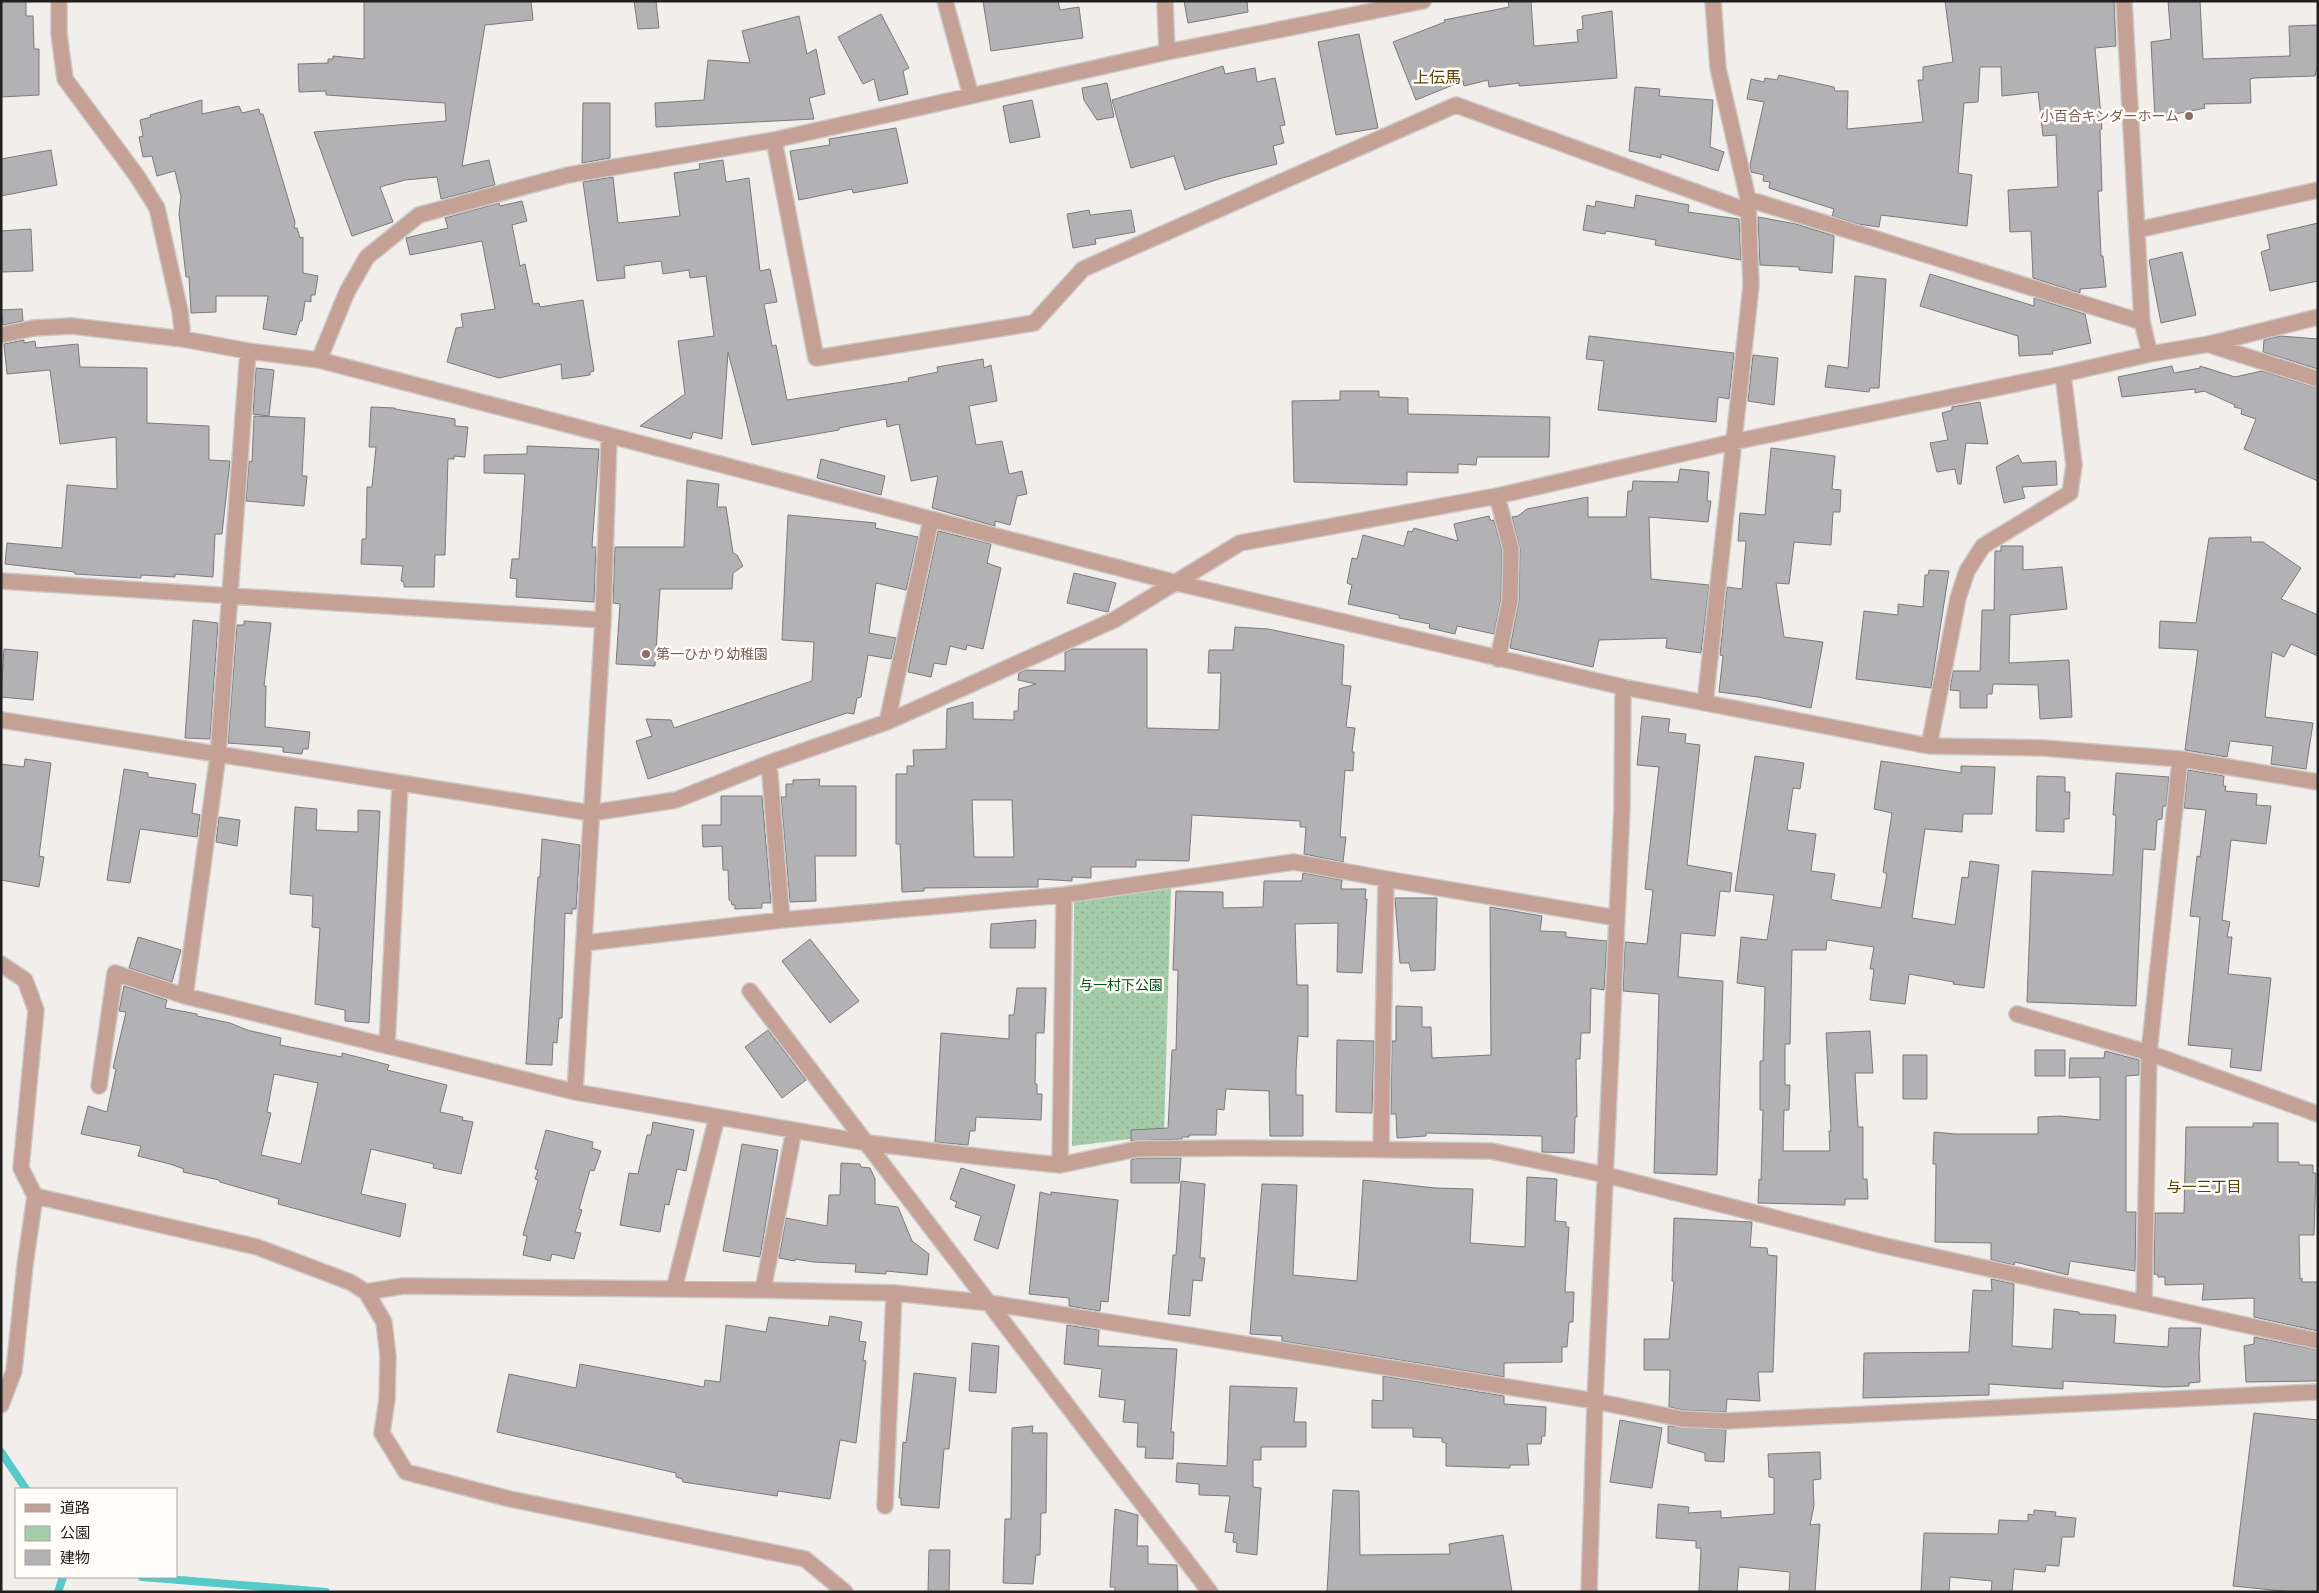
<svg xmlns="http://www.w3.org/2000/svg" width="2319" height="1593" font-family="Arial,'Noto Sans JP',sans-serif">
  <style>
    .green { fill: url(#green-dots) }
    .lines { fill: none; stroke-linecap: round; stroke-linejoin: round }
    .stream { stroke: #56c9ca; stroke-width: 8 }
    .building { fill: #b2b1b4; stroke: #7b797d; fill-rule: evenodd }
    .minor-casing { stroke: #ccc9c7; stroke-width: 18 }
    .tertiary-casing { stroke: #ccc9c7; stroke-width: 18 }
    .minor { stroke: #c5a095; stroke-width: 15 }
    .tertiary { stroke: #c5a095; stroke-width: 15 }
    .education-dot { fill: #8d6e63; stroke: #fffcfa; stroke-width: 2 }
    .labels { text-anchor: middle; stroke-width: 5; stroke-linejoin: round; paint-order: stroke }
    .education-label { font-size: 14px; fill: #785e54; stroke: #fffcfa; text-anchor: end }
    .park-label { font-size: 14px; fill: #024f1b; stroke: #fffcfa }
    .neighbourhood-label { font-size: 15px; fill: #574401; stroke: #fffcfa }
    .quarter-label { font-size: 16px; fill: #574401; stroke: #fffcfa }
  </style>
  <defs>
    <pattern id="green-dots" width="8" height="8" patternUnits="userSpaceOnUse" patternTransform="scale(1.25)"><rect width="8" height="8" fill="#a4cca8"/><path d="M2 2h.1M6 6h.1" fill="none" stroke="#8daf90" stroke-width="1.8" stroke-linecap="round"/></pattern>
  </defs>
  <rect width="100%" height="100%" fill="#f2eeec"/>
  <path class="green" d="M1171,887L1164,1135L1072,1146L1074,902Z"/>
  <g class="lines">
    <path class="stream" d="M1,1452L26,1489
      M142,1577L326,1592
      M58,1592L63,1577"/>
  </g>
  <path class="building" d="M1,1H26V16H33L34,49H39V95L1,97Z
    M364,1H531L533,20L485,25L462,166L489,160L495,185L441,199L437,177L405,180L380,187L393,222L352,236L314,132L446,121L445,103L326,95V91L299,92L298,64L328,63V59H333V56L364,59Z
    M634,1H656L659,28L638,29Z
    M983,1H1058L1060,10L1079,7L1083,38L991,51Z
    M1184,1H1247L1248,12L1188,23Z
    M1508,1H1531L1534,46L1578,42L1577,30L1583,29L1582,16L1612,11L1617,78L1532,85L1519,86V83L1489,87L1488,80L1464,86L1463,81L1416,100L1393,42L1445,22L1444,20L1509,7Z
    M1945,1H2114L2116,46L2095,48L2102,129L2100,130L2102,191H2098L2101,256H2103L2106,287L2080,289V293L2033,278L2031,231L2010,232L2008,190L2058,187L2056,135L2043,136L2038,92L2002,96L2001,67H1980L1978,102L1964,103L1958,173L1972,175L1967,226L1881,215L1879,227L1858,224L1832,216L1834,209L1769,188L1770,182L1763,181L1764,175L1751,172L1750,165L1764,102L1747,99L1751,79L1764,82L1765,78L1777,80L1779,75L1834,87L1835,91H1848L1847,129L1923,122L1918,80H1923V67L1953,62Z
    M2168,1H2200L2203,59L2290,56L2289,26L2318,25V62L2315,76L2254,78L2250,79L2251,103L2204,104L2205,108L2155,118L2151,42L2171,39Z
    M881,14L909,68L903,71L908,94L879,101L874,79L863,84L838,37Z
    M799,16L807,54L816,49L825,94L809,98L814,119L656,127L655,103L704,100L708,60L750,63L742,31Z
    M1359,34L1378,128L1336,135L1318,42Z
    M1223,66L1225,74L1255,68L1257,82L1275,78L1285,125L1280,126L1284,143L1273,146L1277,164L1222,178L1185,190L1174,156L1131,168L1112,100Z
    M1107,83L1114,117L1097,120L1084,100L1082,88Z
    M1635,87L1660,89L1659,96L1713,100L1710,147L1724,152L1718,171L1661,154V158L1629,151Z
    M202,100V114L239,106L242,113L259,109L260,114H263L295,222L294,228H297L300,238L303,237V273L318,276L315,295H311V302L305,301L302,321H300L296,335L263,329L268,296H216V312L191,313L189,277H186L179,214L181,197L175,171L157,176L152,156L143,157L139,137L143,136L140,120L151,117L150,115Z
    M1032,100L1040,137L1010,143L1003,106Z
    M583,103H610V158L582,163Z
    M896,128L908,183L853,193L852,189L799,200L790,151L830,145L829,139Z
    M51,150L57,185L1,196V159Z
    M723,160L726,182L749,178L760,271L770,269L777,302L764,304L772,346L776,345L787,400L909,381L908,378L938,372L937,367L983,359L984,368L991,365L997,401L969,406L976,445L1002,441L1009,474L1022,471L1027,494L1017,496L1010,525L995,521V526L932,508L938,476L911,481L899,424L887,427L886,419L839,428V430L752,445L728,352L722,439L693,432L691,439L640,426L685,394L678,341L714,336L706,276L690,278L689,270L663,274L661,261L624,266L625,278L597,281L583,182L613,177L618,223L680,216L674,173L700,169L699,164Z
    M1636,195L1689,205L1688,212L1739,219L1741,260L1655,245L1656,240L1606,231L1605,234L1583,230L1587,205L1595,207L1596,201L1634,208Z
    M522,201L527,221L512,225L520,266L525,264L533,304L539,303L540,307L583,300L594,371L590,372V375L562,379L561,364L499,378L447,362L456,328L463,327L461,314L495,309L482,241L410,255L406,238L448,228L445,218L499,203L500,206Z
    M1089,210L1090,215L1131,210L1135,232L1095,239L1096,244L1073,248L1067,214Z
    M1758,217L1796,224L1834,236L1832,273L1799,270V267L1760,265Z
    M2318,223V281L2270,291L2261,252L2270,249L2267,235Z
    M31,229L33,271L1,272V231Z
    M2182,252L2196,315L2161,323L2149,260Z
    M1930,274L2034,306V298L2085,314L2091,343L2052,351L2053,354L2019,356L2018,336L1920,306Z
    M1855,276L1886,279L1879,388H1870L1869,392L1825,387L1828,365L1848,368Z
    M22,309L23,321L3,325L1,310Z
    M1589,336L1734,353L1729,399L1718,397L1716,422L1598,410L1604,361L1586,359Z
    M2280,336L2318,339V369L2263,352L2264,340Z
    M24,340V343L35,341L36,348L78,344L80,367L147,368V423L209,426V460L230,461L222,534H215L213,577L175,574V577L141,575V578L75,574V572L5,564L7,543L62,548L67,485L117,489L116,437L60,444L50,370L7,374L4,344Z
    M1753,355L1778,358L1774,405L1748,401Z
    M2172,366L2174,373L2200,368V366L2235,377L2262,371L2318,388V481L2244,449L2256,419L2241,414L2242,409L2234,407L2235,405L2204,391L2195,393V389L2122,397L2118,377Z
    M256,368L274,370L269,416L253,414Z
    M1340,391H1379V397L1408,398V414L1550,417L1549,457H1477L1476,465L1458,464V473L1407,472V485L1294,482L1292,401L1340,400Z
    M1980,402L1988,444L1966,443L1961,484H1958L1955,469L1937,472L1930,443L1948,440L1942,413L1952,410V407Z
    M371,407L395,408V409L455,419V426L468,427L465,457L454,456V459H448L445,555H435L434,587H404V582L401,581L403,566L361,564L362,539H366L367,487H372L376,447H369Z
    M254,416L305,418L302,476H307L304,506L246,501L249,461L252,462Z
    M527,446L599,449L592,547H596L594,602L516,597L517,579L510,578L512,559H519L525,474L484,473V455L527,454Z
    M1771,448L1835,456L1832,489L1841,490L1840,512H1833L1831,545L1794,542L1789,584L1776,583L1784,637L1823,642L1811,708L1758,697L1719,692L1723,656L1720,655L1727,587L1742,589L1746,541H1738L1740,513L1765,515Z
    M2018,455L2022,463L2056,461L2057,485L2022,487L2025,498L2004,503L1996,467Z
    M821,459L885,476L881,495L817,478Z
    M1680,469L1709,472L1707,501H1711L1708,522L1649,517L1651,579L1709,585L1701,653L1666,648L1667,638L1599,640L1593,667L1510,648L1519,600L1520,549L1512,517L1518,516L1527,509L1588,497V517H1626L1628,491H1632L1633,481L1678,482Z
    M687,480L719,484L717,507H726L733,553L737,555L743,566L733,573L732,589H660L655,666L616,664L620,604L613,603L615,547H684Z
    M788,515L876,523L875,528L918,537L906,590L876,583L869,633L896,638L891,659L868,655L861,697L857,698L854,714L847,713L648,779L636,741L652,736L646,719L671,720L674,728L812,681L814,642L782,640Z
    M1489,516L1491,521L1494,520L1502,550L1501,599L1494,634L1457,626L1455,634L1429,628L1430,624L1399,618V615L1348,604L1352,585L1347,583L1352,558L1357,559L1363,535L1404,546L1408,531L1412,532L1414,528L1458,541L1454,524Z
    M938,531L991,544L987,563L1001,568L983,649L967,645L966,650L950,646L946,665L934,663L931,677L908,672Z
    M2251,537V542H2263L2301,568L2281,599L2318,615V656L2291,644L2284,657L2272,652L2265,717L2313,723L2306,769L2271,764L2273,746L2230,741L2227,757L2185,750L2198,650L2159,648L2160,621L2196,623L2209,538Z
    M2001,546H2023V570L2062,567L2067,609L2010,615L2009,663L2069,660L2072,717L2040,719L2038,685L1993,684L1992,694H1987V708H1960V691L1950,690L1953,671H1980L1982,610H1994L1995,551H2001Z
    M1929,570L1949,571L1931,688L1856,679L1864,611L1898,615V604L1923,607L1925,575H1928Z
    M1074,573L1116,583L1108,612L1067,603Z
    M193,620L218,623L210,739L185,738Z
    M244,621L271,623L264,686H266L265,727L310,732L308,749H303L302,754L283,752V747L228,743L237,625H244Z
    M1235,627L1268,629L1344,645L1342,685L1351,686L1346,727L1355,728L1352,752H1354L1353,771L1345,770L1340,837H1346L1343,862L1304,854L1306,827H1300V821L1192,815L1189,861L1136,860V867H1091V878L1072,877V881L1038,879V887L924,888V891L902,892L900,844H896V774H907V766H914L913,750L946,749L947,709L973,702V719L1014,720V711H1018L1019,689L1036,684L1018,680L1019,673L1025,670L1065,671V652L1073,649H1147V728L1219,730L1221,673H1208L1209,650H1233ZM972,800H1012L1014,857H974Z
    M4,649L38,652L33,700L1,697Z
    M1642,716L1670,719L1668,732L1686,734L1685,743L1700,745L1687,865L1732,873L1730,892L1720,891L1715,936L1681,933L1678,977L1723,981L1717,1175L1654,1173L1659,994L1623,991L1625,942L1647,944L1653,890L1645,889L1659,767L1637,765Z
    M1755,756L1804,763L1800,789L1793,788L1787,830L1816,834L1811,871L1835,874L1831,898L1833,900L1881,908L1887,874L1883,872L1892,813L1874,809L1881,761L1961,773V766L1995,767L1992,814H1963L1962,832L1925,829L1912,918L1955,925L1962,877L1968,878L1970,861L1999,865L1984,988L1953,984L1954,982L1909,974L1905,1004L1870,1000L1874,969H1870L1874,947L1827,940L1826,950H1792L1790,1044H1785V1085H1790L1789,1110H1784L1783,1151H1830L1829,1131H1831L1826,1033L1870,1031L1873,1073H1855L1858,1127H1863V1179H1867L1868,1199H1845V1205L1758,1203L1759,1179L1761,1180L1763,1110H1760V1061H1763L1765,987L1737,983L1741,937L1767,940L1774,895L1735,891Z
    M25,759L51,763L39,856L44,857L39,887L1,880V764L24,767Z
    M124,769L148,773V777L196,784L192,813L200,815L197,837L140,829L130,883L107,880Z
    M2188,770L2224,776L2223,786H2226L2225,791L2257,794L2256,805L2271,806L2266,844L2231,840L2222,920L2230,922L2227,937H2232L2228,974L2271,978L2261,1071L2230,1067L2232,1049L2188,1045L2200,917L2190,916L2197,856L2200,857L2206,810L2184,808Z
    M2116,773L2169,777L2166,806H2163L2162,819L2157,820L2155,850L2143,849L2136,1006L2027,1002L2032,871L2113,875L2116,815H2113Z
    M2037,776L2065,777V792H2070L2069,819H2064V832L2036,831Z
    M820,779L819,786H856V856H815L816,901L790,902L781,797H786V784H793V780Z
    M721,796H762L771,903H762V908L735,909V905H732L731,901L729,900L728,870H723L722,846L703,847L702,825H721Z
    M295,807L317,809L316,830L358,832V810L380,811L369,1023L345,1021V1010L315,1004L320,928L312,927L313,896L290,894Z
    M219,817L240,820L237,846L216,842Z
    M542,839L580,845L576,909H572V914L565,913L562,1018H559L557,1043L553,1042L552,1065L526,1064L535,915L538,877H540Z
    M1303,873L1342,880L1341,889H1366L1365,899H1367L1362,973L1337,972L1338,923L1295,924L1297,985H1308V1037L1298,1036L1296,1071V1095H1303V1136H1270L1269,1091L1226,1089L1224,1110L1217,1109L1216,1135H1189V1137H1182V1139L1131,1141V1130L1168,1128L1172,1050H1176L1178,970H1173L1176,891L1223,892V908L1263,907L1264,881H1302Z
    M1395,898H1437L1435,970L1411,971L1409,963H1400Z
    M1490,907L1542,916L1540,931L1566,932V937L1607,941L1604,990L1591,988L1590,1033H1581L1580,1059H1576L1577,1117H1575L1574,1153L1542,1152V1136L1426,1133V1136L1397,1138L1396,1114H1391L1392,1041H1396V1006L1422,1007V1027H1431L1432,1058L1491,1055Z
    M1036,920L1035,948H990L991,924Z
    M138,937L181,950L172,982L129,968Z
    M810,939L859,1001L830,1023L782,961Z
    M124,986L167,1000L165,1008L197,1014V1016L230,1023L247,1030L281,1038L280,1045L342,1057V1053L389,1065L387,1070L447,1085L440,1112L463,1117L462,1120L473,1122L461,1174L433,1168L434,1164L371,1149L361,1194L406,1204L400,1237L278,1204L279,1199L220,1182L219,1180L183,1172L184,1169L170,1164L138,1156L141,1146L81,1134L88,1106L107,1112L116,1069L113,1068L126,1012L119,1011ZM274,1074L318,1083L301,1164L261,1155L271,1113L267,1112Z
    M1017,988H1046L1044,1033H1036L1035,1084H1037V1094H1042L1041,1120L976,1117L975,1131H970L968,1145L935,1142L941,1033L1009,1039V1015H1014Z
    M768,1030L806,1080L782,1098L745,1047Z
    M1337,1040L1374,1041L1372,1113L1336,1112Z
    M2035,1050H2065V1076H2035Z
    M2105,1051L2139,1060V1075L2126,1076V1212H2136L2135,1271L2070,1261L2068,1275L2015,1262L2014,1265L1991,1260V1243L1935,1242L1936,1164H1933L1934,1132L1955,1134H2038V1117L2060,1116L2100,1120V1077L2069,1078L2070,1058H2104Z
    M1903,1055H1927V1099H1903Z
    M653,1122L694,1130L686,1171L677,1169L669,1205L665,1204L660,1232L620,1225L629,1173L638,1174L647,1135H651Z
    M2253,1123H2278V1162H2299V1165H2313V1173H2316L2314,1235H2299L2300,1279L2302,1278V1282H2318V1331L2254,1317V1298L2202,1300L2204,1284L2165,1285V1277H2158V1275L2154,1274L2155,1213H2184L2186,1127H2253Z
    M546,1130L593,1142L592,1148L601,1151L594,1171L590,1170L579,1209L582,1210L575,1232L581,1233L574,1259L552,1254L550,1261L523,1255L527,1236L523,1235L538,1180L535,1179L538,1170L535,1169Z
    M742,1144L778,1150L760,1257L723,1251Z
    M1138,1158H1181L1179,1183H1131V1160Z
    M841,1163L860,1164L861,1167L870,1168L875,1179V1204L898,1207L912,1241L929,1254L927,1275L886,1271V1274L855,1272L856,1264L813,1262L795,1259V1261L779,1258L786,1218L827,1226L829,1195H840Z
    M961,1168L1015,1185L998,1249L974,1240L981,1216L955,1207L957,1202L950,1199Z
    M1527,1177L1557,1179L1555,1221L1566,1222V1227H1569L1565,1292H1574L1573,1322H1569L1567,1347H1562V1362L1504,1363V1377L1282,1341V1336L1250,1334L1262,1184L1297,1185L1293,1275L1357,1281L1363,1180L1435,1188L1473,1189L1470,1243L1525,1247Z
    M1181,1181L1205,1184L1200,1258H1205L1202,1281L1193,1280L1190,1316L1168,1314L1173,1255H1176Z
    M1040,1192L1051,1195V1192L1118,1200L1108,1302L1101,1301L1100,1311L1069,1306V1298L1029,1294Z
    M1674,1218L1752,1222L1750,1247L1767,1248L1768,1255L1777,1256L1773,1372H1758L1760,1401L1727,1399L1726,1412L1683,1410L1669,1407L1670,1370H1644V1339H1669L1674,1281H1672Z
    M1991,1279L2014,1284L2012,1346L2052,1349L2054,1309L2079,1312V1314L2116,1315L2114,1343L2168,1347L2169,1328H2201L2199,1354L2200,1382L2189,1383V1386L2165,1387L2063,1381V1389L1989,1384V1395L1863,1398L1864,1353L1969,1352L1973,1290L1992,1291Z
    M830,1316L862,1322L859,1341L866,1342L863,1360L866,1361L856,1443L840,1440L830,1499L778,1491L777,1496L683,1482L682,1479L676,1477V1473L497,1432L509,1374L576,1388L580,1364L704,1387L705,1380L720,1382L726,1325L766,1332L769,1317L828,1326Z
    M1067,1325L1099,1330L1098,1346L1177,1349L1171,1432H1174L1173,1459L1145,1458L1146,1447H1137L1138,1423L1123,1422L1125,1400L1099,1397L1102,1369L1064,1364Z
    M2254,1337L2318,1350V1381L2246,1382L2244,1346L2254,1344Z
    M972,1343L999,1346L996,1393L969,1391Z
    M914,1373L956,1378L949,1449H944L939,1508L901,1505V1498H899L903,1442L906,1443Z
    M1383,1376L1504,1396V1404L1546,1407L1545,1436H1542L1541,1444H1527L1529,1465H1510V1468L1446,1466V1443L1442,1442V1438L1413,1437V1428H1372V1400L1383,1401Z
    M1230,1386L1297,1388L1294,1422H1306V1447H1261V1460H1253V1487L1261,1488L1257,1555L1236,1552L1237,1543L1233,1542L1234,1533L1225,1532L1230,1496L1199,1495V1484L1176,1482L1177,1463L1227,1466Z
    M2254,1413L2318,1420V1592H2292L2233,1586Z
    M1620,1420L1662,1428L1652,1488L1610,1482Z
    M1033,1426L1032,1433H1047L1046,1513H1041L1040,1555H1036L1033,1584L1003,1583L1005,1519H1011L1012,1428Z
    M1668,1426L1726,1430L1724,1462L1705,1461V1453L1668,1443Z
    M1820,1452L1821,1479L1813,1480L1814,1506L1810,1525L1820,1524L1815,1592H1789L1790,1572L1739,1567L1737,1592L1699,1591L1701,1548H1696V1541L1656,1538L1658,1504L1689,1507L1688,1513L1721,1511V1518L1774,1514V1478L1769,1477L1768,1454Z
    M1333,1490L1359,1491L1360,1555L1450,1554L1449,1544L1503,1535L1512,1592H1327Z
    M1115,1509L1138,1515L1137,1546H1148V1564L1177,1565L1178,1592H1115V1587H1110Z
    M2034,1510L2056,1512L2055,1516L2076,1518L2074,1537H2062L2059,1566L2046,1565L2045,1572L2014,1569L2012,1592H1991L1992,1581L1950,1577L1949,1592H1921L1924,1533L1998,1534L1999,1520L2028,1521V1514L2034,1515Z
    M929,1550H950L949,1592H928Z"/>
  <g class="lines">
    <defs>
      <path id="minor" d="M59,1V34L65,79L137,176L157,208L180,311L183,339
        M945,1L971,96
        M2124,1L2142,322L2150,354
        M774,140L816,358L1034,323L1083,269L1456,105L1748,211
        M1748,199L2142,322
        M2137,230L2318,190
        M1,335L34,328L72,326L183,339L248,351L319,360L1177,583L1623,687L1929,746L2043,748L2180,759L2318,782
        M2210,345L2318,379
        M319,360L347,292L367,257L419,215L568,175L774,140L1167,52L1423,1
        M1497,496L1511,549L1510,600L1498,659
        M1,581L603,620
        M1705,703L1751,286L1748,199L1718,68L1713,1
        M1,720L591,813L676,800L769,763L887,722L1114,620L1240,543L1497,496L1733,442L2063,374L2150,354L2209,344L2318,317
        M887,722L931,520
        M1929,746L1958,598L1967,571L1983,546L2070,493L2074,465L2063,374
        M769,763L782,920
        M1386,879L1617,918
        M585,943L782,920L1064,895L1294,862L1386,879L1381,1150
        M1,964L25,980L36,1010L21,1168L35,1196L25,1265L14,1371L1,1405
        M750,991L1210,1592
        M185,996L218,755L248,351
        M2017,1014L2149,1053L2318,1114
        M387,1046L400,784
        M99,1086L115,973L185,996L575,1092L868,1143L991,1158L1060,1165L1137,1149L1239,1148L1491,1151L1606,1175L1881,1245L2318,1341
        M575,1092L603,620L609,437
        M1060,1165L1064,895
        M35,1196L257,1247L350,1282L366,1292L384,1322L388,1356L387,1399L382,1433L406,1472L510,1499L805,1559L845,1592
        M674,1289L717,1117
        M763,1290L794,1130
        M366,1292L403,1286L763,1290L894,1293L990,1303L1595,1401L1682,1419L1726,1421L2318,1392
        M2144,1303L2149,1053L2180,759
        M885,1506L894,1293
        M1589,1592L1595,1401L1622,808L1623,687"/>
      <path id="tertiary" d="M1165,1L1167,52"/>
    </defs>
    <use href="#minor" class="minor-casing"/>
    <use href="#tertiary" class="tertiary-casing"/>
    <use href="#minor" class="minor"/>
    <use href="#tertiary" class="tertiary"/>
  </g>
  <g class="education-dot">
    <circle cx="2189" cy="116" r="5"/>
    <circle cx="646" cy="654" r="5"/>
  </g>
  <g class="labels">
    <g class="education-label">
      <text x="2179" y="121">小百合キンダーホーム</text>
      <text x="656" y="659" text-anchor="start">第一ひかり幼稚園</text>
    </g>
    <g class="park-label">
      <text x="1121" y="990">与一村下公園</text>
    </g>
    <g class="neighbourhood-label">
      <text x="2204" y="1192">与一三丁目</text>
    </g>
    <g class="quarter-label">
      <text x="1437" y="83">上伝馬</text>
    </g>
  </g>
  <rect width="2319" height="1593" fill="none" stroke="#21201f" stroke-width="5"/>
  <rect x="15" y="1488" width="162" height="90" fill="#fffcfa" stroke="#a6a4a2"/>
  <rect x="25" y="1504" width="25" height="8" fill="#c5a095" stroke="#a6a4a2"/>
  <text x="60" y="1513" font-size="15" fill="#21201f">道路</text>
  <rect x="25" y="1526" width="25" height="15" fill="#a4cca8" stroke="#a6a4a2"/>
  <text x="60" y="1538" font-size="15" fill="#21201f">公園</text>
  <rect x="25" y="1550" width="25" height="15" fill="#b2b1b4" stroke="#a6a4a2"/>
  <text x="60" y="1563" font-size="15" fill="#21201f">建物</text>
</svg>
